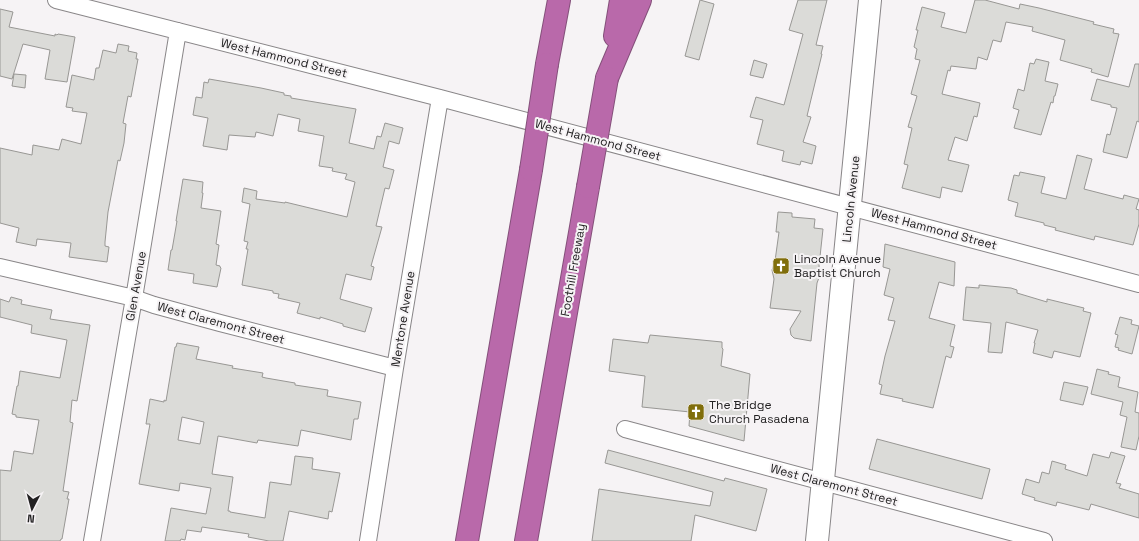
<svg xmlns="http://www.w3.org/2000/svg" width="1139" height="541" font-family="'Space Grotesk',sans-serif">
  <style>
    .building { fill: #dbdbd8; stroke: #989794; fill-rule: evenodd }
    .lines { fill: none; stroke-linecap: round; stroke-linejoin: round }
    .street-casing { stroke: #898688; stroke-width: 18 }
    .secondary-casing { stroke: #898688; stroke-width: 24 }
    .highway-casing { stroke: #84507a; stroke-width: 24 }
    .street { stroke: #fff; stroke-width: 16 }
    .secondary { stroke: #fff; stroke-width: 22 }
    .highway { stroke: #b969aa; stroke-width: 22 }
    .highway-bridge-casing { stroke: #84507a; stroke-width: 24; stroke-linecap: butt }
    .highway-bridge { stroke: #b969aa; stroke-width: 22 }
    .labels { text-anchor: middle; stroke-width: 4; stroke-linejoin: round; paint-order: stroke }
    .street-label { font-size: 12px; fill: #222122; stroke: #f6f3f5 }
    .poi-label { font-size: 12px; fill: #222122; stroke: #f6f3f5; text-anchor: start }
  </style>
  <rect width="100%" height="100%" fill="#f6f3f5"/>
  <path class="building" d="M700,0L714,4L699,60L685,56Z
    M798,0H827L816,45L823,46L821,54H822L807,116L811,117L803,142L816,146L812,164L801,161L800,165L782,161L784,151L757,144L763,120L750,117L756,97L784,105L803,34L789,30Z
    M975,0H985L1019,9L1020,4L1039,8L1094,22L1093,24L1114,29L1113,33L1119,34L1108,77L1091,72L1092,69L1060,60L1065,40L1032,31L1033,27L1006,22L1001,42L993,40L987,60L978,57L976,69L951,66L950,71L948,70L942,94L980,103L977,117L974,116L967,141L955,137L948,160L969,165L962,192L942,187L940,198L902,188L908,165L904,164L912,128L908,127L917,96L911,94L920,60L915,59L917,49L914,47L918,30H916L922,7L945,13L941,27L966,33Z
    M0,9L13,12L9,27L55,36V34L57,35L58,34L75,37L67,82L45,79L50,50L23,44L12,79L0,76Z
    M118,44L129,46L128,51L137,53L136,59H138L131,97L128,96L123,123L126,124L124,143L120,161L118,160L108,212L105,242V246L109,247L107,262L69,257L71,243L37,239L36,246L16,242L19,228L0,223V148L32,155L33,145L59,150L62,139L81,144L87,113L72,111L73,108L66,107L72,75L94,80L96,68H99L103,50L116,53Z
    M1036,59L1049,62L1045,81L1058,84L1055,96H1054L1053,103L1051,102L1041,135L1014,128L1019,110L1013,108L1018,89L1024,91L1030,63L1034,64Z
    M754,60L767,64L763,78L750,75Z
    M1135,64H1139V122L1137,121L1127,158L1103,152L1107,134L1110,135L1117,108L1111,107V105L1091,100L1097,79L1129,87Z
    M14,74L26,75L25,88L12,86Z
    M209,79L261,88L284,93V95L291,96V98L356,109L349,143L374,149L377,136L381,137L385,123L403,128L399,144L389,141L383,167L394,170L389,189L385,188L376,226L382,227L371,266L374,267L371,280L346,274L340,299L372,308L365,332L343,326V324L320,317V319L297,313L300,303L278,298L279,294L273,293V291L242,285L248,249H246L248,242L244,241L250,204L242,202L244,188L257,191L256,199L285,203V202L347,217L355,182L345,179L347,174L332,171L333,168L319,166L324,136L298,131L300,119L278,114L273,136L256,132L255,137L229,135L227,150L203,146L208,118L193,115L196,97L202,98L204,82L208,83Z
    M1077,155L1092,159L1084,189L1123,199L1124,195L1139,199L1136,209L1139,210V224L1133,245L1095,236L1094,240L1055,230L1056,228L1044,225V223L1015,216L1018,203L1008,200L1014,175L1019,176L1020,172L1045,177L1041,193L1066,199Z
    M183,179L203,182L202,193H203L201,208L221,211L216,244L219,245L216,265L220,266V267L221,268L217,287L193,283L194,274L168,270L171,250H172L177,221H176Z
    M778,212L792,213V217L815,219L814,228L823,229L819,266L820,275L817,283L811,341L794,338L791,335L790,329L801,311L770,308L774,279L772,270L775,261L779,232H776Z
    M885,244L955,262L954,286L939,282L929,318L955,325L950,346L954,347L951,358L946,356L933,408L902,401L903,399L880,394L882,385L879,384L885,356L895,321L888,320L894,298L884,295L890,269L883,267Z
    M979,285L1011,288L1017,290V293L1047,302V299L1084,308L1083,311L1091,313L1080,357L1054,351L1052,358L1033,353L1035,343H1034L1038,330L1006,322L1002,353L988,352L991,323L963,320L966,287L979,288Z
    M11,297L22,300L21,304L52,310L50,319L90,325L77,401L72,400L70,422L73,423L63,491L69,492L67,499H69L62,539H61L60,541H0V470L11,471L14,451L33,454L39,420L16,417V415L12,414L17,386H18L20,371L60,378L67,340L31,333L32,325L0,317V299L9,302Z
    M1120,317L1132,320L1131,324L1139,326L1132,354L1118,350L1119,348L1115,347L1118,335L1115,334Z
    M650,335L722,342V348L723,349L721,366L750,374L744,441L689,426L690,412L642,407L645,376L609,371L613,339L648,343Z
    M177,343L199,347L196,359L233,366L232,368L263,373L262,377L266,378L295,383V385L328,390L327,396L361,402L358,419H354L351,440L301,430L298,446L258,440L257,443L218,436L212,474L233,477L228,511H230V512L265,518L270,482L291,485L295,456L313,458L312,469L340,473L332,512L329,511L328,519L289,511L283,541H269L248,537L249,534L202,527L201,532L187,530L185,540L181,539L180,541H165L171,508L206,514L211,488L180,483L179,491L139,484L150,424H146L150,399L164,402V400L166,401L175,347H176ZM182,417L204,422L200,444L178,440Z
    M1097,369L1109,372L1108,374L1120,377L1118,387L1138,392L1135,412L1139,413V436L1136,450L1121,447L1127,417L1120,415L1123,402L1091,394Z
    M1064,382L1088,387L1083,405L1060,400Z
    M877,439L990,469L982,499L869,469Z
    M608,450L724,481L725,478L767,489L756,531L695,515L691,541H592L599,489L710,506L713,492L605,463Z
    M1111,452L1125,456L1116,483L1121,484L1119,488L1139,494V518L1091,504L1089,510L1057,502L1056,506L1034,500L1035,498L1022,494L1026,479L1039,483L1042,472L1049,474L1052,461L1066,465L1065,469L1087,476L1093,454L1109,458Z"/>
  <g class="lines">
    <defs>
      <path id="street" d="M56,0L440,98L1139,284
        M0,267L134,298L154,305L220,323L395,368
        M625,429L1044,541
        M92,541L134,298L178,31
        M368,541L395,368L440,98"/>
      <path id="secondary" d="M817,541L870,0"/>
      <path id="highway" d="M615,36L621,0
        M547,64L559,0
        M607,78L640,0
        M467,541L531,170
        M526,541L588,187"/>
    </defs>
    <use href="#street" class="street-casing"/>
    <use href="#secondary" class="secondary-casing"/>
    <use href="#highway" class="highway-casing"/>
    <use href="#street" class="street"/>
    <use href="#secondary" class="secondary"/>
    <use href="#highway" class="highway"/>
    <defs>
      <path id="highway-bridge" d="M531,170L547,64
        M588,187L607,78"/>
    </defs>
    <use href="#highway-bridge" class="highway-bridge-casing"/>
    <use href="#highway-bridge" class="highway-bridge"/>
  </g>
  <defs>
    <symbol id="church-square" viewBox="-11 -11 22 22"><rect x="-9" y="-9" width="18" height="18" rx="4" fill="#806e0b" stroke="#f6f3f5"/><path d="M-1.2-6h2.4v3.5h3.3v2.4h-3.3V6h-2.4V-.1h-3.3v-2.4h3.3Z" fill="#fff"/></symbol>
  </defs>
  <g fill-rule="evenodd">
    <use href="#church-square" x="771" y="256" width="20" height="20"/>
    <use href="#church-square" x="686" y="402" width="20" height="20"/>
  </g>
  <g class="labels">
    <g class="street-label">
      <text transform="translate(284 58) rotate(14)" y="4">West Hammond Street</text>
      <text transform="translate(598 140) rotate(15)" y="4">West Hammond Street</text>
      <text transform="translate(851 199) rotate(-84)" y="4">Lincoln Avenue</text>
      <text transform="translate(934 229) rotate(15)" y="4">West Hammond Street</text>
      <text transform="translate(573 270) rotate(-80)" y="4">Foothill Freeway</text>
      <text transform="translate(136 286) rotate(-80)" y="4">Glen Avenue</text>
      <text transform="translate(403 319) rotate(-81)" y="4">Mentone Avenue</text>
      <text transform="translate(221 323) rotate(15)" y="4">West Claremont Street</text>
      <text transform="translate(834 485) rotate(15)" y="4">West Claremont Street</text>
    </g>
    <g class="poi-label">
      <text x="794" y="263">Lincoln Avenue<tspan x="794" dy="14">Baptist Church</tspan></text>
      <text x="709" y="409">The Bridge<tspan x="709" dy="14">Church Pasadena</tspan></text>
    </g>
  </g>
  <g transform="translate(32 509) rotate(186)" stroke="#f6f3f5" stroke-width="3" paint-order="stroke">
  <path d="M0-3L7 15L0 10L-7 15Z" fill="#222122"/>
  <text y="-6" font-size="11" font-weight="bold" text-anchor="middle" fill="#222122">N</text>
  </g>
</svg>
